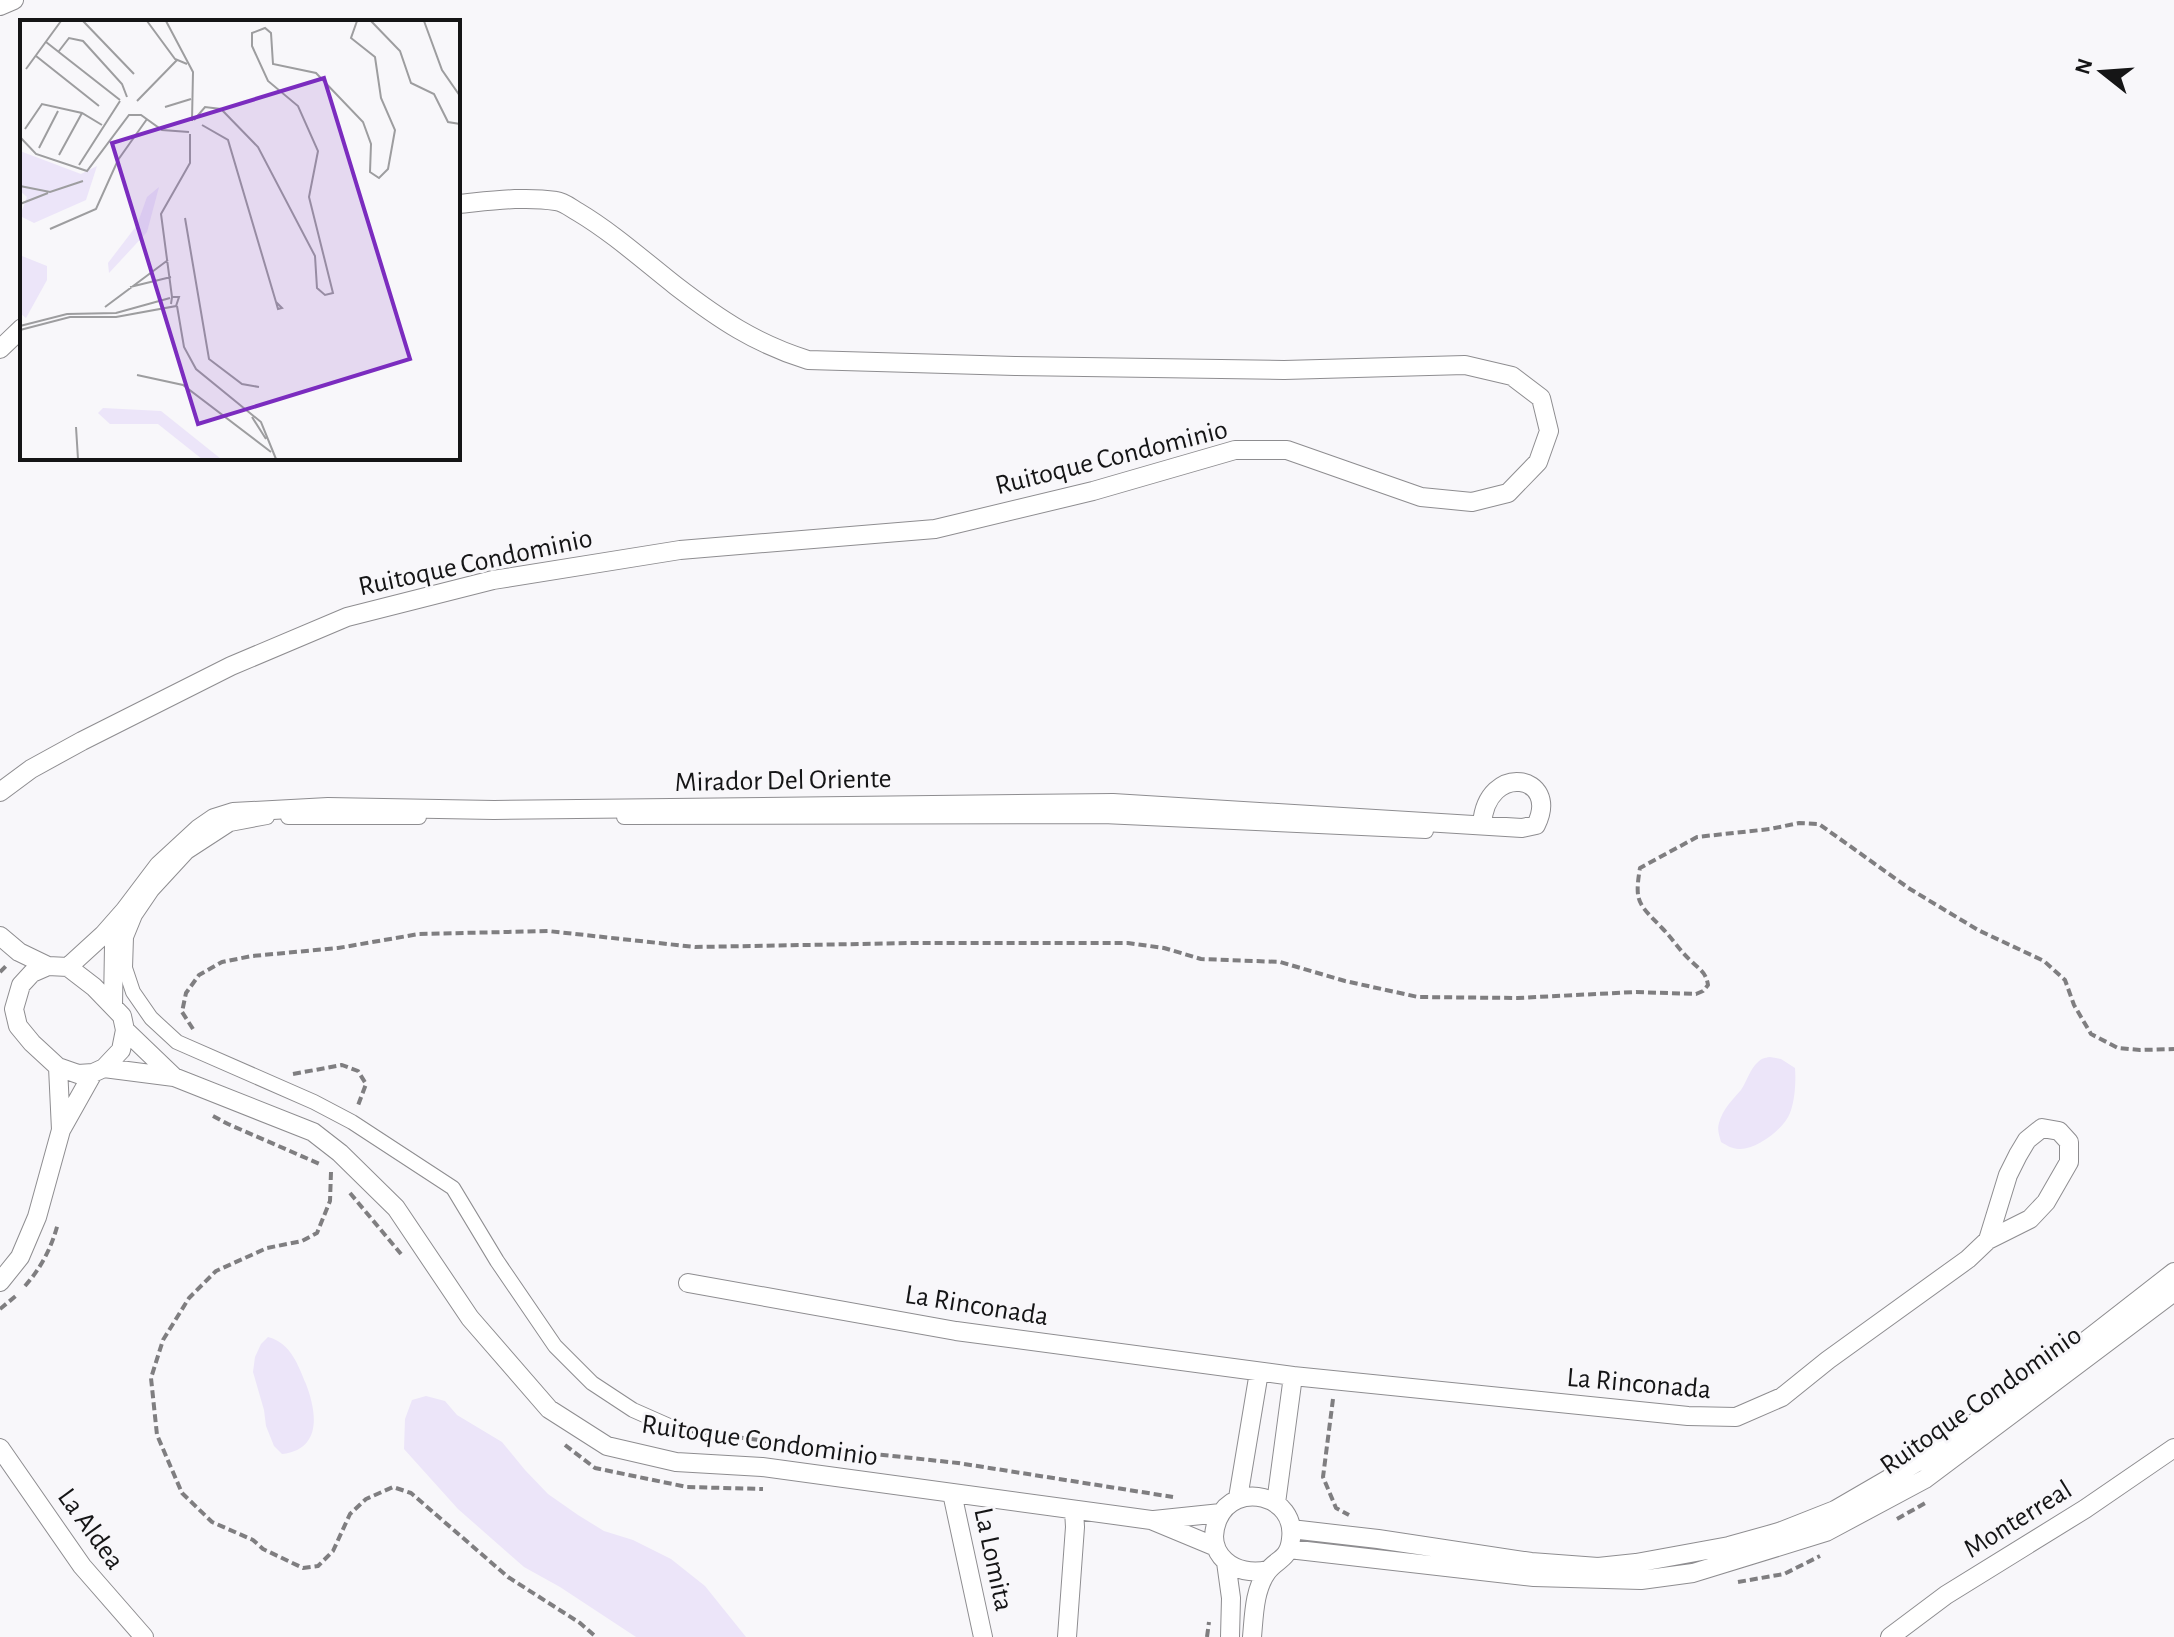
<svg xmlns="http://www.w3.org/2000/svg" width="2174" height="1637" font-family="'Alegreya Sans',sans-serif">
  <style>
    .green { fill: #ece5f9 }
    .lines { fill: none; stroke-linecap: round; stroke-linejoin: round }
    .pedestrian-casing { stroke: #8e8d90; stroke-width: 16 }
    .minor-casing { stroke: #8e8d90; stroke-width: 20 }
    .path { stroke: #7f7e80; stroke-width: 4; stroke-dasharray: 8 4; stroke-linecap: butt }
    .pedestrian { stroke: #fff; stroke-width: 14 }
    .minor { stroke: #fff; stroke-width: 18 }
    .labels { text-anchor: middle; stroke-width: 6; stroke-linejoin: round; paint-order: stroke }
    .street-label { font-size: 28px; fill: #151516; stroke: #f8f7fa }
    .inset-road { fill: none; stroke: #9d9d9f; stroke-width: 2 }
    .view { fill: #7b2cbf; fill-opacity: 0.15; stroke: #7b2cbf; stroke-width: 4 }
    .inset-edge { fill: none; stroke: #151516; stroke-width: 4 }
  </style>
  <rect width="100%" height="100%" fill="#f8f7fa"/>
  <path class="green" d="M1770,1057L1781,1059L1795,1068C1796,1082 1795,1100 1790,1113C1784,1129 1756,1150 1739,1149C1732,1149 1726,1145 1721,1142C1719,1135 1717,1129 1719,1123C1723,1109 1732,1100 1741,1090C1747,1081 1750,1069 1758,1062C1762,1058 1764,1058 1770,1057Z
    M268,1337C291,1343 298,1365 306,1384C317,1413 322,1449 282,1454L274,1446L266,1426L264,1410L253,1372L255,1357L261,1344Z
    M426,1396L445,1401L457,1415L502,1442L525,1470L548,1494L578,1515L604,1531L633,1540L671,1559L705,1586L746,1637H636L560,1587L524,1567L458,1509L404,1449L405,1419L412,1400Z"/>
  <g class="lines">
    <defs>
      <path id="pedestrian" d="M267,817L230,824L187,852L152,890L135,915L126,937L125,968L133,992L151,1018L177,1042L314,1102L352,1122L453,1188L497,1261L555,1346L592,1383L633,1410L676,1429
        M288,817H419
        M624,817L1103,816L1426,831"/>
      <path id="minor" d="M0,6L14,0
        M0,349L22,328
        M0,792L31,769L82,741L231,666L347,617L493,580L680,550L935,529L1093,491L1235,450H1287L1421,497L1472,502L1508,493L1538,462L1549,431L1541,398L1512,376L1465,365L1284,370L1015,366L808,360C756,344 719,319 676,286C643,260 613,233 578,212C571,208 564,202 556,201C524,196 490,201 458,204
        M0,936L19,952L48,966
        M48,966L68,967L94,987L122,1016L125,1030L121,1050L104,1068L93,1073L78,1074L58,1067L32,1043L18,1026L14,1009L21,985L32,973Z
        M68,967L103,935L125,910L159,865L198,829L214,818L233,812L328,807L494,810L1113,803L1522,828L1536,825C1561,775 1487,761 1482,824
        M113,1005L114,946L123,917
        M125,1030L174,1077
        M58,1067L61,1130
        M104,1068L174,1077L313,1132L340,1153L396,1208L470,1318L549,1409L607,1446L676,1462L762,1467L1151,1520L1216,1547
        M0,1282L20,1257L37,1217L61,1130L93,1073
        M688,1283L956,1331L1293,1376L1688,1416L1736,1417L1782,1397L1828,1360L1968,1259L1988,1240L2008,1175L2018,1155L2027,1140L2042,1128L2059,1131L2069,1142V1162L2046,1202L2030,1219L1988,1240
        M0,1448L82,1566L144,1637
        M952,1493L983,1637
        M1238,1498L1259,1372
        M1276,1503L1293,1376
        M1154,1520L1221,1513
        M1291,1529L1378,1539L1531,1562L1598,1567L1636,1563L1729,1546L1779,1532L1835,1510L1916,1463L2025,1388L2174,1272
        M1289,1549L1534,1577L1641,1580L1693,1573L1826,1532L1925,1479L2174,1292
        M1226,1562L1231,1598L1230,1637
        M1067,1637L1075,1527L1074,1510
        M1252,1637C1254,1616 1254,1590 1267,1572C1276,1559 1289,1560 1291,1539C1297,1495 1235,1480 1218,1519C1203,1554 1235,1578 1268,1570
        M1890,1637L1946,1595L2085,1509L2174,1448"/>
    </defs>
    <use href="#pedestrian" class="pedestrian-casing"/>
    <use href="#minor" class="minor-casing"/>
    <path class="path" d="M0,972L7,965
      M193,1029L182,1012L186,993L199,975L222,962L252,956L338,948L419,934L548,931L695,947L913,943H1128L1164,948L1201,959L1280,962L1345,981L1418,997L1517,998L1636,992L1696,994L1703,991L1708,985C1706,972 1700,970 1691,961C1680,951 1672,938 1662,928C1639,904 1634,903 1640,868L1697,837L1770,829L1799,823L1819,824L1910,889L1978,930L2044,961L2065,980L2074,1005L2091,1034L2118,1048L2140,1050L2174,1049
      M293,1074L342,1065L358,1071L366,1084L357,1108
      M213,1116L228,1124L322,1165
      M331,1172L330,1201L317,1233L302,1241L267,1248L216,1271L189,1298L163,1340L151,1378L157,1435L182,1493L212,1522L253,1540L263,1549L303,1568L318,1566L333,1551L350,1514L366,1499L393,1487L411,1493L508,1577L580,1623L596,1637
      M350,1193L401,1254
      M25,1286C41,1268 52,1247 58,1223
      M0,1309L17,1295
      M1333,1399L1323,1477L1336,1508L1349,1515
      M690,1431L828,1449L958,1463L1173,1497
      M565,1445L595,1468L687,1487L763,1489
      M1897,1519L1927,1502
      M1738,1582L1784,1574L1820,1556
      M1207,1637L1209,1622"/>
    <use href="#pedestrian" class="pedestrian"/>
    <use href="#minor" class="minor"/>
  </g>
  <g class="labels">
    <g class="street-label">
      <text transform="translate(1111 456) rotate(-14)" y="10">Ruitoque Condominio</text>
      <text transform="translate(475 561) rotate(-12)" y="10">Ruitoque Condominio</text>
      <text transform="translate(783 779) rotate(-1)" y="10">Mirador Del Oriente</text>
      <text transform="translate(977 1304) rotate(9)" y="10">La Rinconada</text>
      <text transform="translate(1639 1382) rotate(5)" y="10">La Rinconada</text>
      <text transform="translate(1980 1399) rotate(-35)" y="10">Ruitoque Condominio</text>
      <text transform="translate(760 1439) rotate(8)" y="10">Ruitoque Condominio</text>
      <text transform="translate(2017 1518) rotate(-32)" y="10">Monterreal</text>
      <text transform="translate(92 1528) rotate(54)" y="10">La Aldea</text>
      <text transform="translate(995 1559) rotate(78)" y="10">La Lomita</text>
    </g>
  </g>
  <g transform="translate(20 20)">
    <rect width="440" height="440" fill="#f8f7fa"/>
    <path d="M139,167L127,212L89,253L88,243L117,205L127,177ZM83,388L141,391L201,439H182L138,404H90L78,393Z" fill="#ece5f9"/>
    <path d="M0,131L61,154L77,146L66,180L14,203L0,196L7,177L0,171ZM0,227L2,236L27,246V260L6,298L0,293Z" fill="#ece5f9"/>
    <path class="inset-road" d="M63,1L114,54M127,1L155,39L167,44M146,1L173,52L172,101M351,1L380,31L391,63L414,74L428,102L440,104M404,1L422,50L440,76M26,22L100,80M39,31L49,18L63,21L102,64L107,77M16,36L79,86M6,49L41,1M117,81L157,40M145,87L171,79M174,100L185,87L201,89L238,127L295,236L297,268L305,275L313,273L289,177L298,131L278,86L248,61L232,26V13L245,8L251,13L253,44L296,53L343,102L351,124L350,152L359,158L368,149L375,110L361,78L355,37L331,18L337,1M182,105L208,120L256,282L262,288L258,289L256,282M5,109L22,84L62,93L82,105M0,117L16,134L67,151L109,95H121L142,110L169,112M19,128L38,91M39,135L62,93M59,145L100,81M0,166L30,172L63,161M0,184L28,173M165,198L189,339L222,364L239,367M30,209L76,189L98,140L127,99M110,267L151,257M152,277L141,194L170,143V114M157,286L164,327L176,349L241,402L256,439M85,287L148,240M0,306L47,294L96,293L150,278M0,310L50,297H96L156,286L159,277H152L151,284M117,355L163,365L251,432M232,397L246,419M56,407L58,439"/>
    <path class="view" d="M304,58L390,339L178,404L92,123Z"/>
    <rect width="440" height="440" class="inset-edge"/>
  </g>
  <g transform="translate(2102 72) rotate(287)" stroke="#f8f7fa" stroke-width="6" paint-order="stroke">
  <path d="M0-6L14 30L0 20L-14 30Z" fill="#151516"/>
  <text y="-12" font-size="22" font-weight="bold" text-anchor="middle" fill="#151516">N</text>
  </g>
</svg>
